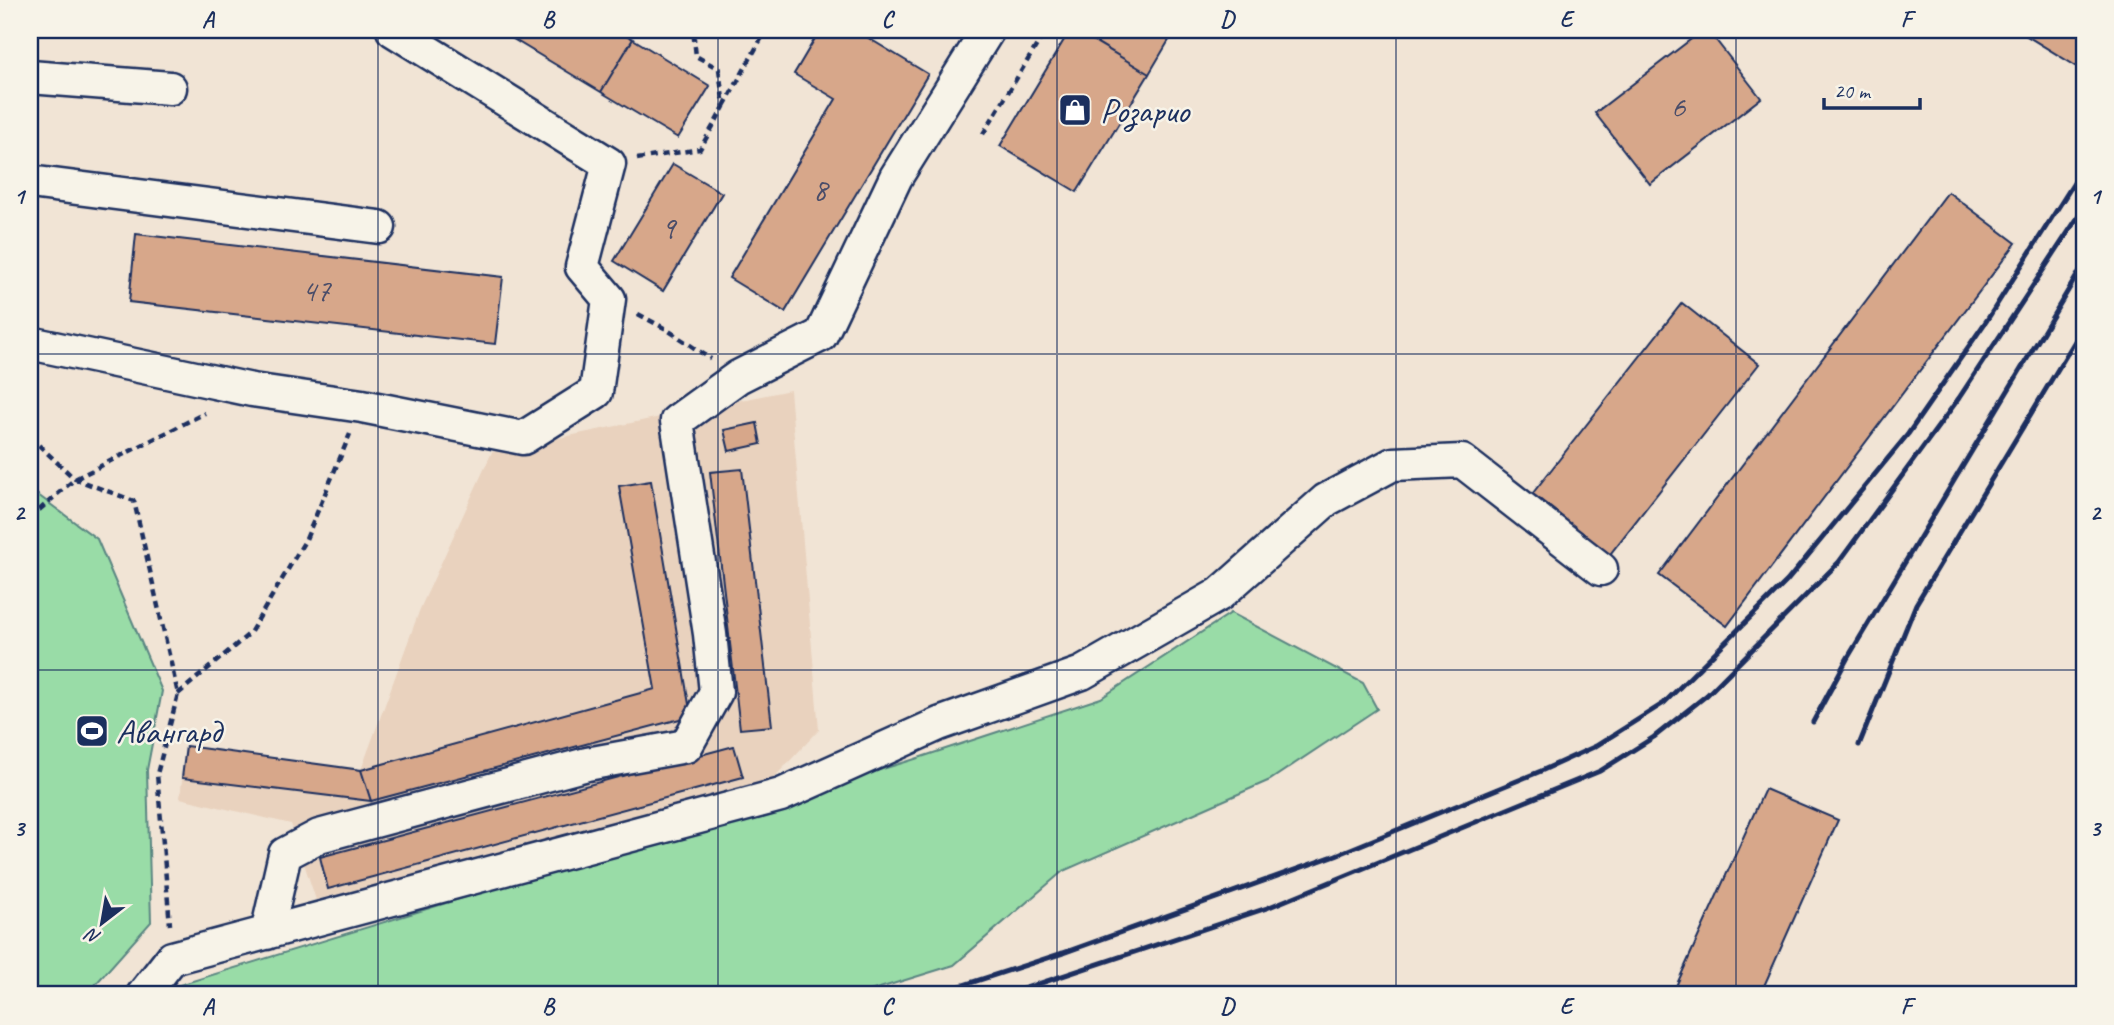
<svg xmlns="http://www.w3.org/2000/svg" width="2114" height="1025" font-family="Caveat,sans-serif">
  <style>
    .built { fill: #e9d2be }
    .green { fill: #99dca7; stroke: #5a8682; stroke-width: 2 }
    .building { fill: #d7a78a; stroke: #1b2f5e; stroke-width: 2 }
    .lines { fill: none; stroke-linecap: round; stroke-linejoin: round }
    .minor-casing { stroke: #1b2f5e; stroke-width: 37 }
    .path { stroke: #1b2f5e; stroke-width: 4.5; stroke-dasharray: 7 5; stroke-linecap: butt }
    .minor { stroke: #f7f3e8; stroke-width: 32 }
    .rail { stroke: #1b2f5e; stroke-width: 5 }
    .grid { fill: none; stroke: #1b2f5e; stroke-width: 2; stroke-opacity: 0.55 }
    .labels { text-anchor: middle; stroke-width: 5; stroke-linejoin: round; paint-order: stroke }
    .number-label { font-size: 32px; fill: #4a4d69 }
    .poi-label { font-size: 35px; fill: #1b2f5e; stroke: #f7f3e8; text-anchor: start }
    .neatline { fill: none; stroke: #1b2f5e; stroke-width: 2.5 }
    .grid-label { font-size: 23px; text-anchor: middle; font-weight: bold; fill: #1b2f5e }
  </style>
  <rect width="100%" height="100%" fill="#f1e4d5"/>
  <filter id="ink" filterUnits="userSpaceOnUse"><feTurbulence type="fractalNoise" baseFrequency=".0143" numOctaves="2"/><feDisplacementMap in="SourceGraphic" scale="14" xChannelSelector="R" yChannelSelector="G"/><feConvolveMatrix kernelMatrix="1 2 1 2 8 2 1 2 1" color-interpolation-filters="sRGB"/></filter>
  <g filter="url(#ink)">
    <path class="built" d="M790,390L819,730L768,784L316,900L291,824L180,798L186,746L361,770L420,609L492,452Z"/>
    <path class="green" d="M30,489L97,539L162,691L147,770L151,922L86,995H30Z
      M1231,613L1363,683L1377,709L1270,780L1063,871L954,965L857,995H169L176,986L912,760L1101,698Z"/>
    <path class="building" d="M498,30H617L633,39L601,92Z
      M820,30H855L928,74L785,312L729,278L836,99L794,74Z
      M1070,30H1076L1149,74L1077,192L1000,146Z
      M1098,30H1175L1149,74L1092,40Z
      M1703,30H1708L1761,98L1650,184L1595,113Z
      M2017,30H2084V71Z
      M633,39L710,86L678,138L601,92Z
      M673,164L722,193L663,291L614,261Z
      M1948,192L2016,243L1727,626L1659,575Z
      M136,234L503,277L495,344L129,302Z
      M1682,303L1759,364L1607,558L1529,498Z
      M757,423L761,444L729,451L724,430Z
      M742,469L772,726L740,729L710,472Z
      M651,481L691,716L371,801L361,770L655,689L619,486Z
      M186,746L361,770L371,801L182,778Z
      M734,746L743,777L328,889L320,857Z
      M1765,789L1838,820L1760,995H1672Z"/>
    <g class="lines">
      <defs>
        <path id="minor" d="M30,77L170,88
          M30,182L379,227
          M30,343L252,390L362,406L523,438L596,392L609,299L582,267L609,164L393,30
          M267,933L285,854L319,836L587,764L686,746L716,692L710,634L677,421L738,377L821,335L896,177L988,30
          M143,995L172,958L781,795L939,724L1082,673L1220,594L1326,500L1393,464L1462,461L1601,569"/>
      </defs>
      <use href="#minor" class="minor-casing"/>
      <path class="path" d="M724,106L766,30
        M983,134L1046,30
        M637,159L700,149L724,107L719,69L696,56L693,30
        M638,314L666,329L711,359
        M30,437L75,479L134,501L178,694L157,774L170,925
        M30,518L75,479L205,413
        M178,694L250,633L306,539L350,434"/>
      <use href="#minor" class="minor"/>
      <path class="rail" d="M1813,722L1847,659L2084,264
        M1859,745L1916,604L2084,326
        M933,995L1063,953L1336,855L1541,771L1596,746L1664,703L1787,581L1908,434L1987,320L2084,167
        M1005,995L1267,908L1600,771L1654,737L1707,695L1839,562L1959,398L2084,208"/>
    </g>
  </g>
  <path class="grid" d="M378,30V995M718,30V995M1057,30V995M1396,30V995M1736,30V995M30,354H2084M30,670H2084"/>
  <defs>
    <symbol id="shop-square" viewBox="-11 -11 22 22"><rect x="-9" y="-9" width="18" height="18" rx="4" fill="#1b2f5e" stroke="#f7f3e8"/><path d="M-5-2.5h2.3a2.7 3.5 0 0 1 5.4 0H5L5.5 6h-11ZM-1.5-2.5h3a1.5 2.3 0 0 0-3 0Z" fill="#fff"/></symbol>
    <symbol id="stadium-square" viewBox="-11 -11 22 22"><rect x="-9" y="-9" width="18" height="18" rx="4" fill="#1b2f5e" stroke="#f7f3e8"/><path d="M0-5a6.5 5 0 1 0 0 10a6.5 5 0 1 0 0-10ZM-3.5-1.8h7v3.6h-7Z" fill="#fff"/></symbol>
  </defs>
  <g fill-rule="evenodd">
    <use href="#shop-square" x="1056" y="91" width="38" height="38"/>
    <use href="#stadium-square" x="73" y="712" width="38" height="38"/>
  </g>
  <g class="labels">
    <g class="number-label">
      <text x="1678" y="117">6</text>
      <text x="820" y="200">8</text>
      <text x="668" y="238">9</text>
      <text x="316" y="301">47</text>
    </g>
    <g class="poi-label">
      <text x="1100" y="122">Розарио</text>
      <text x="116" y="743">Авангард</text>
    </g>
  </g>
  <rect width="2114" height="1025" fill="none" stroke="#f7f3e8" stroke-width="77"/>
  <g transform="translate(102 923) rotate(211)" stroke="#f7f3e8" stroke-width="5" paint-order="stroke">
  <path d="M0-5L12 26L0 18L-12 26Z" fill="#1b2f5e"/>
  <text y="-10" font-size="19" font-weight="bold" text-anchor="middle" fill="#1b2f5e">N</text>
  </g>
  <path d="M1824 98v10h96v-10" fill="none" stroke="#1b2f5e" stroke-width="3.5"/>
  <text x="1834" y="98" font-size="21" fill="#1b2f5e" stroke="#f7f3e8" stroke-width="5" paint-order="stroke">20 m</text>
  <rect x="38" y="38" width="2038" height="948" class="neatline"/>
  <g class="grid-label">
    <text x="208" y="27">A</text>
    <text x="548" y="27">B</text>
    <text x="887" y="27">C</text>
    <text x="1227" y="27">D</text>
    <text x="1566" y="27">E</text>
    <text x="1906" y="27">F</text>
    <text x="19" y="204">1</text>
    <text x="2095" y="204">1</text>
    <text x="19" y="520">2</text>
    <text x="2095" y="520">2</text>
    <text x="19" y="836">3</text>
    <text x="2095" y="836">3</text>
    <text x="208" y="1014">A</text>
    <text x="548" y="1014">B</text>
    <text x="887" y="1014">C</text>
    <text x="1227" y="1014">D</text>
    <text x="1566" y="1014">E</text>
    <text x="1906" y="1014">F</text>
  </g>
</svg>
